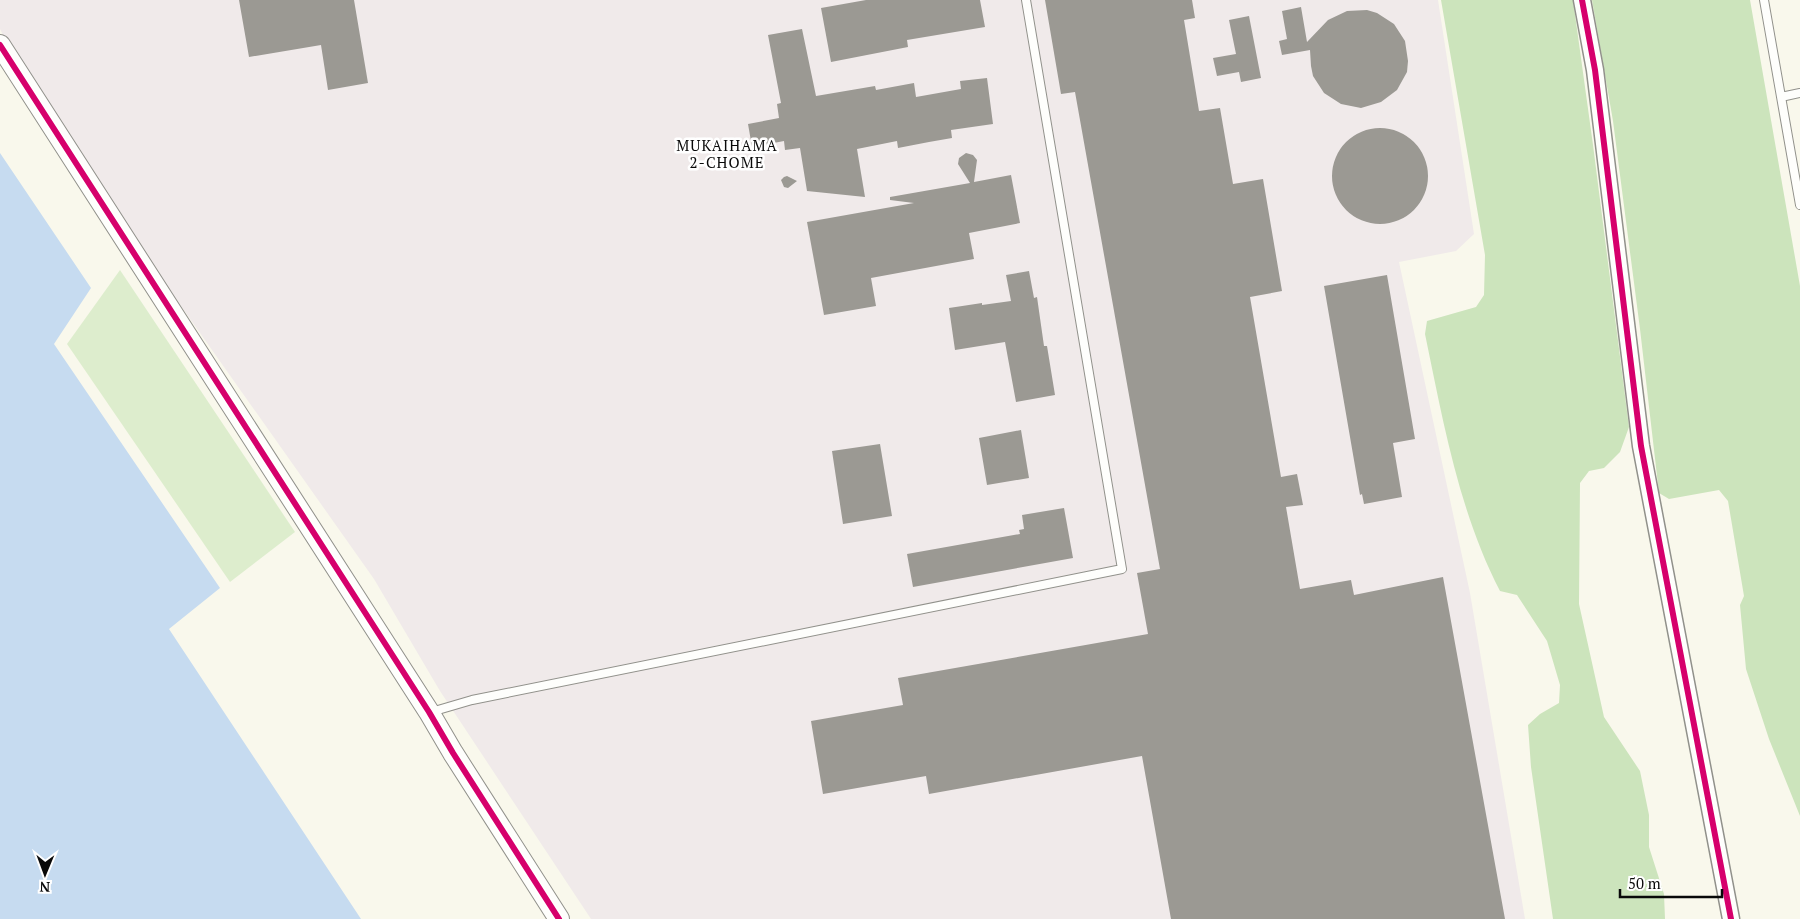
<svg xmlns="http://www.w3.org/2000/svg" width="1800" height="919" font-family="'PT Serif',serif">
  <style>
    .industrial { fill: #f0eaea }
    .green { fill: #ddedcd }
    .forest { fill: #cce4bc }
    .water { fill: #c6dbf0 }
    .building { fill: #9b9993 }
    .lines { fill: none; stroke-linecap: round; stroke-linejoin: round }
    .service-casing { stroke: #91918b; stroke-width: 10 }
    .minor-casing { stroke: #91918b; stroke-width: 19 }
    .tertiary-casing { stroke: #91918b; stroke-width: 22 }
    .service { stroke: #fefefc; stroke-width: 8 }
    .minor { stroke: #fefefc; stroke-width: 16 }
    .tertiary { stroke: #fefefc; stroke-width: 20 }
    .cycleway-casing { stroke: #fff; stroke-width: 9 }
    .cycleway { stroke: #d6006c; stroke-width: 6 }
    .labels { text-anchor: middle; stroke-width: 5; stroke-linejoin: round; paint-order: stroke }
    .neighbourhood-label { font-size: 15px; letter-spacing: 1px; fill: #090909; stroke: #fff }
  </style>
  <rect width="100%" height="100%" fill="#f9f8ec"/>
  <path class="industrial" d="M0,0H1438L1474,234L1456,251L1399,262L1470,593L1525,919H591L440,691L374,579L159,275L4,37L0,29Z"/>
  <path class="green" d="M120,270L295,532L230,582L67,344Z"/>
  <path class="forest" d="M1441,0H1573L1593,145L1629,427L1620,452L1604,468L1589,471L1580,483L1579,604L1604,717L1640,771L1649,815V847L1664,894L1665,919H1553L1531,767L1528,725L1540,714L1559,703L1560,685L1547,641L1517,595L1500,591C1459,512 1443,421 1425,334L1427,321L1476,307L1484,295L1485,255Z
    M1592,0H1750L1800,286V816L1769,739L1746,669L1740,605L1744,596L1728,501L1719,490L1669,499L1659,493L1640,329L1613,121Z"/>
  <path class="water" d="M0,153L91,288L54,344L220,588L169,629L361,919H0Z"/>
  <path class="building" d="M239,0H354L368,83L328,90L321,45L249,57Z
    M866,0H980L985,27L907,40L908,47L831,62L821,8Z
    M1045,0H1192L1195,18L1184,20L1199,111L1220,108L1233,184L1263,179L1282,291L1250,297L1281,477L1297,474L1303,505L1286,507L1300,589L1351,580L1354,595L1443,577L1505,919H1171L1142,756L929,794L926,776L823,794L811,721L903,705L898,678L1148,634L1137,573L1160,569L1075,92L1061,94Z
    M1301,7L1307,42L1328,20L1347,11L1367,10L1377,13L1394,24L1405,41L1408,61L1407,72L1397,90L1381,102L1361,108L1341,104L1324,93L1313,76L1311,66L1310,50L1282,55L1279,41L1287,39L1282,11Z
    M1249,16L1261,78L1241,82L1239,72L1217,76L1213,58L1236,54L1229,20Z
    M802,29L816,96L875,86L876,90L914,83L916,97L961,89L960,81L987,78L993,124L951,130L952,138L929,142L898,148L897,141L857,149L865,197L807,191L800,148L785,150L784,141L752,147L748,124L779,118L777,104L781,103L768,35Z
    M1332 176a48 48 0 1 1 96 0a48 48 0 1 1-96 0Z
    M966,153L973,155L977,160L974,182L1011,175L1020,223L969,233L974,259L871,278L876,306L824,315L807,222L914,203L890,200V197L970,183L958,164L959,158Z
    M787,176L797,181L788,188L784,187L781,180L784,177Z
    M1029,271L1034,298L1037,297L1044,346H1047L1055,395L1016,402L1005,342L955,350L949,308L982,303V305L1011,301L1006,275Z
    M1387,275L1415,439L1393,443L1402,497L1364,504L1362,494L1360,495L1324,286Z
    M1021,430L1029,478L987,485L979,438Z
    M880,444L892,516L843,524L832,451Z
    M1064,508L1073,558L913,587L907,554L1020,534L1019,530L1024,529L1022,515Z"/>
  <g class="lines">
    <defs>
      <path id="service" d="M1764,0L1800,205
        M1781,97L1800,93
        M431,712L472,700L1122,569L1026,0"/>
      <path id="minor" d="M1582,0L1595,70L1641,446L1731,919"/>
      <path id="tertiary" d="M0,45L429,712L453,753L559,919"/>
    </defs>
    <use href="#service" class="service-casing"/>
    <use href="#minor" class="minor-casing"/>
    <use href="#tertiary" class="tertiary-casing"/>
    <use href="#service" class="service"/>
    <use href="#minor" class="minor"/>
    <use href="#tertiary" class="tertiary"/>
    <defs>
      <path id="cycleway" d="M1582,0L1595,70L1641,446L1731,919
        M0,45L429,712L453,753L559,919"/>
    </defs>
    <use href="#cycleway" class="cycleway-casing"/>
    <use href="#cycleway" class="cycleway"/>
  </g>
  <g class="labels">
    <g class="neighbourhood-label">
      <text x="727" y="151">MUKAIHAMA<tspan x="727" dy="17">2-CHOME</tspan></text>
    </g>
  </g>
  <g transform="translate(45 874) rotate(181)" stroke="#ffffff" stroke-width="4" paint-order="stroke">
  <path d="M0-4L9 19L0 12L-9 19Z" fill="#090909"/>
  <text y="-8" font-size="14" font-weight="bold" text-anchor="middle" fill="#090909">N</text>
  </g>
  <path d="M1620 889v8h102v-8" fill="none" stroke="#090909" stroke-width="2.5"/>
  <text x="1628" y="889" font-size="15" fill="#090909" stroke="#ffffff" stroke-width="4" paint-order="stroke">50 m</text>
</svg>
